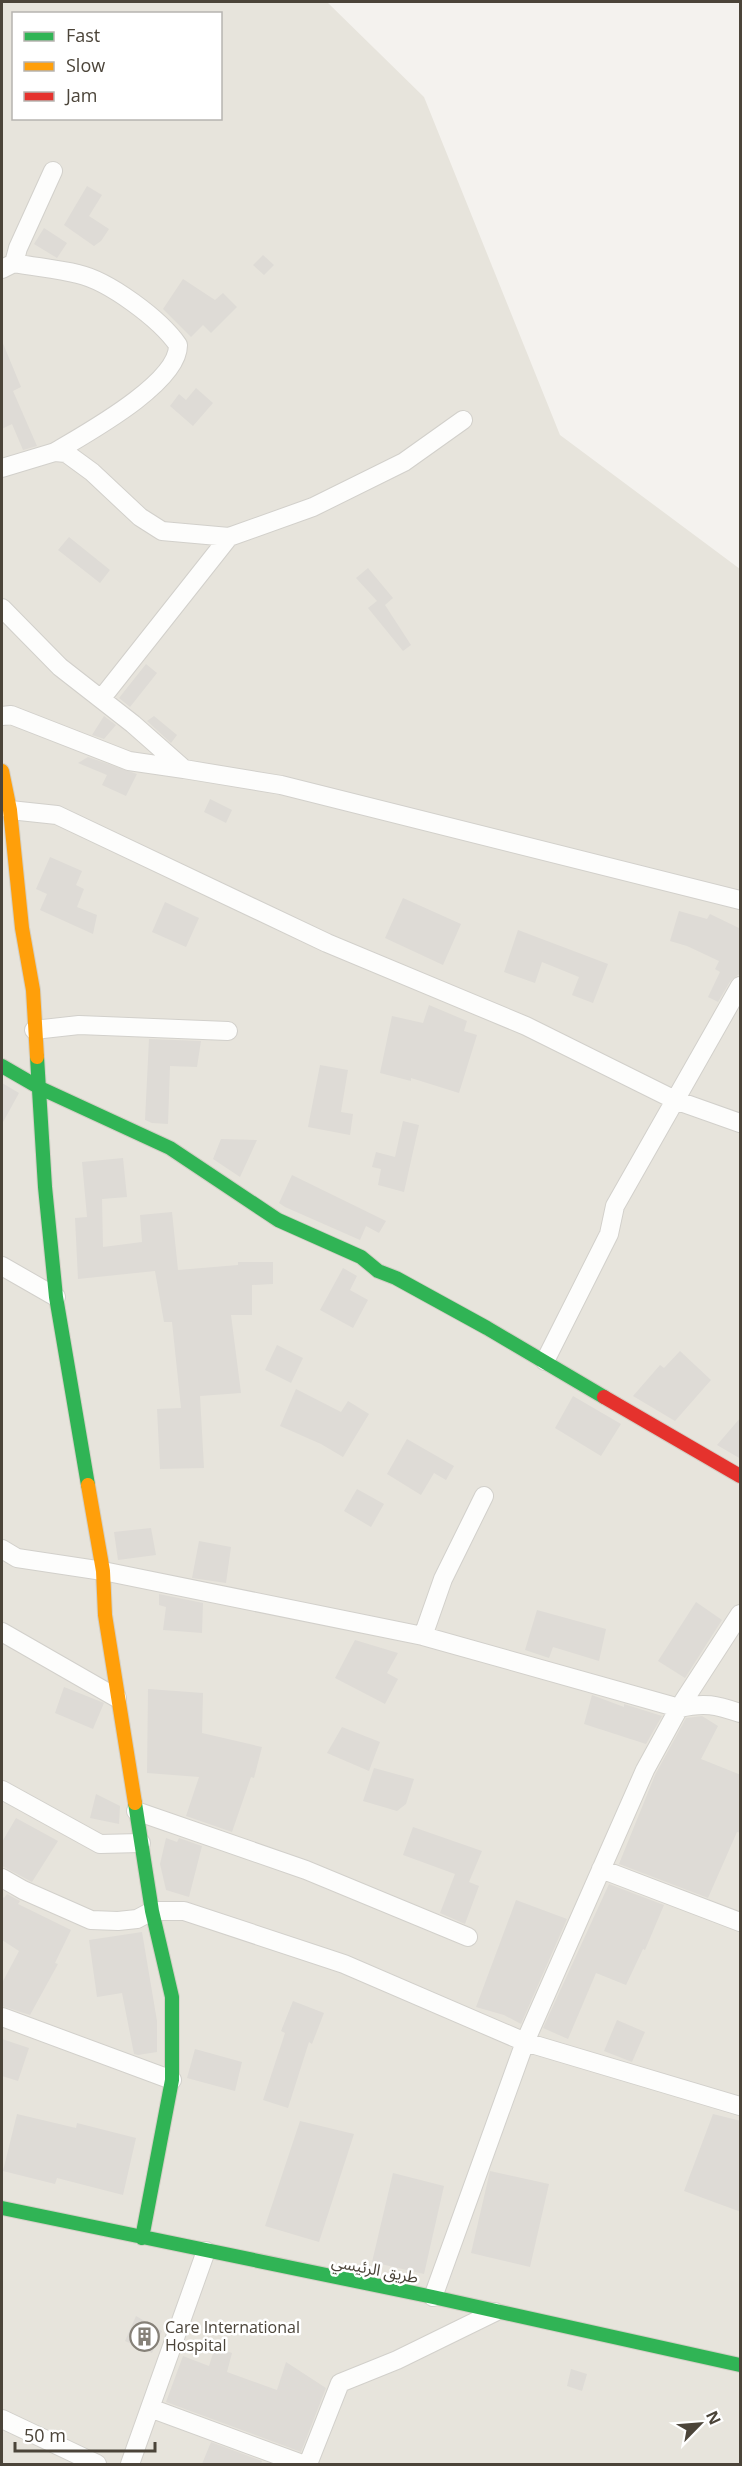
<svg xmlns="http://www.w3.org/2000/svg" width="742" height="2466" font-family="'Open Sans','Noto Sans Arabic',sans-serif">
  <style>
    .residential { fill: #e7e4dc; fill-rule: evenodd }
    .building { fill: #dedbd6 }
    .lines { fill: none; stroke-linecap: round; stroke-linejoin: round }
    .street-casing { stroke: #d2d0cb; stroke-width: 20 }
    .fast-casing { stroke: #d3cfc5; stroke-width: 16 }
    .slow-casing { stroke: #d3cfc5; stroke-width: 16 }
    .jam-casing { stroke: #d3cfc5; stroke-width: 16 }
    .street { stroke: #fdfdfc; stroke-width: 18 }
    .fast { stroke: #30b455; stroke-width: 14 }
    .slow { stroke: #ff9f0a; stroke-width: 14 }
    .jam { stroke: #e5322d; stroke-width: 14 }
    .labels { text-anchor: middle; stroke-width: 5; stroke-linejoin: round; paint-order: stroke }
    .street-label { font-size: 16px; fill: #4b4439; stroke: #fff }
    .poi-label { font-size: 16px; fill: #4b4439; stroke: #fff; text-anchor: start }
  </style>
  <rect width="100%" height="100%" fill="#f4f2ee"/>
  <path class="residential" d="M2,2H327L424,97L560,435L740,569V2464H2ZM14,14H220V118H14Z"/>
  <path class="building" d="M87,186L102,195L89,216L109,229L101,241L94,246L64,225Z
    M44,228L67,243L57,258L34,244Z
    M263,255L274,265L264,275L253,265Z
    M183,279L215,300L223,293L237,307L211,333L203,325L191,337L163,309Z
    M2,341L21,387L13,391L37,446L23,450L12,424L2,429Z
    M196,388L213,403L193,426L170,406L179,394L186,400Z
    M69,537L110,570L100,583L58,550Z
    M368,568L393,598L385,605L411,645L403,651L368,608L377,601L356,578Z
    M146,664L157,673L130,707L119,698Z
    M104,716L116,725L104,739L92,735Z
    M154,716L177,735L171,743L147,721Z
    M88,757L137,774L126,796L102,785L107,775L78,763Z
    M210,799L232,810L226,823L204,812Z
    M50,857L82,871L76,885L84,889L77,907L97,915L93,934L40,910L47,894L36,889Z
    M403,898L461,924L443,965L385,938Z
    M165,902L199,918L186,947L152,932Z
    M679,911L707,919L710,914L741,929V973L731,980L718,1002L708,997L720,972L715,969L719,961L687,946L670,941Z
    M518,930L608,964L593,1003L572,995L579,977L542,962L535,983L504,972Z
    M429,1005L467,1021L464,1031L477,1035L459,1093L411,1078V1081L380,1073L392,1016L423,1023Z
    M149,1039L201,1041L197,1067L170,1066L168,1124L152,1123L145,1120Z
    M320,1065L348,1070L341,1112L353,1114L350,1135L308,1127Z
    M2,1083L19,1093L2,1124Z
    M403,1121L419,1125L404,1192L378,1185L381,1169L372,1167L376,1152L395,1157Z
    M221,1139L257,1140L240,1177L213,1159Z
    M123,1158L127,1197L102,1199L103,1247L142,1242L140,1215L172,1212L178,1270L238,1265V1262H273V1284L252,1285V1315H231L241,1393L200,1396L204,1468L160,1469L157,1409L181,1408L172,1322H164L155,1271L78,1279L75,1218L87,1217L82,1162Z
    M292,1175L386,1221L379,1233L366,1226L360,1240L285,1207L279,1203Z
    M343,1268L357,1276L350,1290L368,1300L353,1328L320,1310Z
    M277,1345L303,1358L291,1383L265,1370Z
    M680,1351L711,1380L675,1421L633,1396L660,1365L664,1368Z
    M296,1389L341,1412L348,1401L369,1414L343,1457L321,1444L280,1426Z
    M573,1396L621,1424L601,1456L555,1428Z
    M741,1417V1459L717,1445Z
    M407,1439L454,1466L446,1480L434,1473L421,1495L387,1474Z
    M357,1489L384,1504L371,1527L344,1511Z
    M151,1528L156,1555L118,1560L114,1532Z
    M199,1541L231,1547L226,1583L192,1578Z
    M159,1594L203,1603L202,1633L163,1630L166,1607L159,1605Z
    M696,1602L722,1620L685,1678L658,1661Z
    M537,1610L606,1629L599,1661L553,1647L549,1658L525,1650Z
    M355,1640L398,1653L387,1673L398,1679L385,1704L335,1678Z
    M64,1687L104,1703L93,1729L55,1713Z
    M148,1689L203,1693L202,1733L262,1747L254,1778L251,1777L232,1832L186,1816L199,1777L147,1773Z
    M592,1695L624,1707V1704L662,1716L646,1744L584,1724Z
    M702,1716L718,1726L701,1759L741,1775V1833L737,1832L708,1898L619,1864L655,1775L686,1718Z
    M342,1727L380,1742L369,1771L327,1753Z
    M374,1768L414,1779L406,1804L397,1811L363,1801Z
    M96,1794L120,1806L119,1824L90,1818Z
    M16,1818L58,1841L32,1882L2,1866V1842Z
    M413,1827L482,1851L469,1882L479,1886L465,1924L440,1913L455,1874L403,1855Z
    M166,1838L177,1842L179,1838L202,1846L189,1897L166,1890L160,1864Z
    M609,1884L664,1905L645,1950L643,1949L626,1985L596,1973L568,2039L543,2028Z
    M7,1894L20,1901L18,1904L71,1930L55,1963L58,1964L30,2015L2,2006V1983L19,1951L2,1940V1896L4,1898Z
    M516,1900L567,1919L521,2024L504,2015L476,2007Z
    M142,1932L157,2021V2052L138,2055L134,2054L122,1993L97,1997L89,1940Z
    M293,2001L324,2013L312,2044L309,2042L288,2108L263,2100L285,2033L281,2031Z
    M617,2020L645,2032L632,2062L604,2051Z
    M2,2039L29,2048L18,2081L2,2076Z
    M195,2049L242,2062L235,2091L187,2078Z
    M17,2114L76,2128L77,2123L136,2138L123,2195L57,2178L55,2184L3,2171Z
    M713,2114L741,2121V2212L684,2191Z
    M300,2121L354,2134L319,2242L265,2226Z
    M490,2171L549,2184L530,2267L471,2253Z
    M393,2173L444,2186L424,2274L372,2262Z
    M136,2316L162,2331L152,2353L125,2341Z
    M215,2347L232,2353L227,2372L277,2390L286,2362L326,2388L301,2452L166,2402L183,2356L209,2366Z
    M571,2369L587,2374L582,2391L567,2386Z
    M211,2442L262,2461L261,2464H202Z"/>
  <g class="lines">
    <defs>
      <path id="street" d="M14,263C35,267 57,269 78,274C109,281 160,319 178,345C179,383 85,434 55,452
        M2,269L14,263L18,248L53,171
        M2,468L55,452L66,453L92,472L140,517L162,531L229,537L313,507L404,462L463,420
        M2,608L60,667L133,724L184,769L281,785L740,900
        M101,699L229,537
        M2,716L11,715L129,761L184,769
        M10,810L57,815L327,943L526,1026L675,1100L740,1123
        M34,1030L79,1025L228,1031
        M2,1266L56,1297
        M545,1361L609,1234L615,1206L740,986
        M2,1549L17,1558L103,1571L423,1636L679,1708C705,1702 716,1705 740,1713
        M2,1632L117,1698
        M423,1636L443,1579L484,1496
        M2,1790L100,1844L141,1843
        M136,1811L306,1870L468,1937
        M601,1869L740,1922
        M2,1878L23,1890L91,1920L118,1921L137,1919L152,1911H184L344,1964L525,2042L740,2106
        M2,2017L172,2080
        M433,2297L525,2042L645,1770L679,1708L740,1614
        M150,2408L302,2464
        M2,2419L97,2464
        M130,2464L206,2251
        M308,2464L340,2383L397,2360L495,2312"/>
      <path id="fast" d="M37,1057L45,1187L56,1297L88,1485
        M2,1066L40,1088L170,1148L278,1220L361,1257L378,1271L396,1278L487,1328L604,1397
        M135,1803L152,1911L172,1997V2080L142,2238
        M2,2208L433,2297L740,2365"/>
      <path id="slow" d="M2,771L10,810L22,928L33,990L37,1057
        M88,1485L103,1571L105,1615L135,1803"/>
      <path id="jam" d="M604,1397L740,1476"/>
    </defs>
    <use href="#street" class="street-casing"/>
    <use href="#fast" class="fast-casing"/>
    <use href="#slow" class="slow-casing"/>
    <use href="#jam" class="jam-casing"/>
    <use href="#street" class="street"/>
    <use href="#fast" class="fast"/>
    <use href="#slow" class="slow"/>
    <use href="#jam" class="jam"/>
  </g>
  <defs>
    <symbol id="building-ring" viewBox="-11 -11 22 22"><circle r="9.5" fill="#fff" stroke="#868178" stroke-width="1.5"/><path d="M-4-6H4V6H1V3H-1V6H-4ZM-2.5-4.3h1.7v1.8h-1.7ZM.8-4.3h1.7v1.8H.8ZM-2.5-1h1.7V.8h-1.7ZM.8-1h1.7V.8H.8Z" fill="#868178"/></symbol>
  </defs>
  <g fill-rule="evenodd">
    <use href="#building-ring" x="128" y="2320" width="33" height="33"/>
  </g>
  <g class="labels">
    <g class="street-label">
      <text transform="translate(375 2269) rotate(11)" y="6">طريق الرئيسي</text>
    </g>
    <g class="poi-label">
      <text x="165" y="2333">Care International<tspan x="165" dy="18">Hospital</tspan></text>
    </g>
  </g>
  <rect width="742" height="2466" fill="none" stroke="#4b4439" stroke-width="6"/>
  <rect x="12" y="12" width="210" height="108" fill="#ffffff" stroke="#b7b4b0" stroke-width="1.5"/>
  <rect x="24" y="32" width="30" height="9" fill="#30b455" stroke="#b7b4b0" stroke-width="1.5"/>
  <text x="66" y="42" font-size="18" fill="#4b4439">Fast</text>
  <rect x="24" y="62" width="30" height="9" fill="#ff9f0a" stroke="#b7b4b0" stroke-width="1.5"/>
  <text x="66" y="72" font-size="18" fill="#4b4439">Slow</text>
  <rect x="24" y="92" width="30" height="9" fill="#e5322d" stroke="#b7b4b0" stroke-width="1.5"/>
  <text x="66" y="102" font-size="18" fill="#4b4439">Jam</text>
  <g transform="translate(700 2424) rotate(65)" stroke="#ffffff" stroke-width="4.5" paint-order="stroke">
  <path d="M0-4.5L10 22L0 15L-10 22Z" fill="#4b4439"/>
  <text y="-9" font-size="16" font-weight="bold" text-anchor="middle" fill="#4b4439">N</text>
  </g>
  <path d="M15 2442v9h140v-9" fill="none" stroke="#4b4439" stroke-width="3"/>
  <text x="24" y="2442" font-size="18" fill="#4b4439" stroke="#ffffff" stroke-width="4.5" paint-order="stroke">50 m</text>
</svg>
